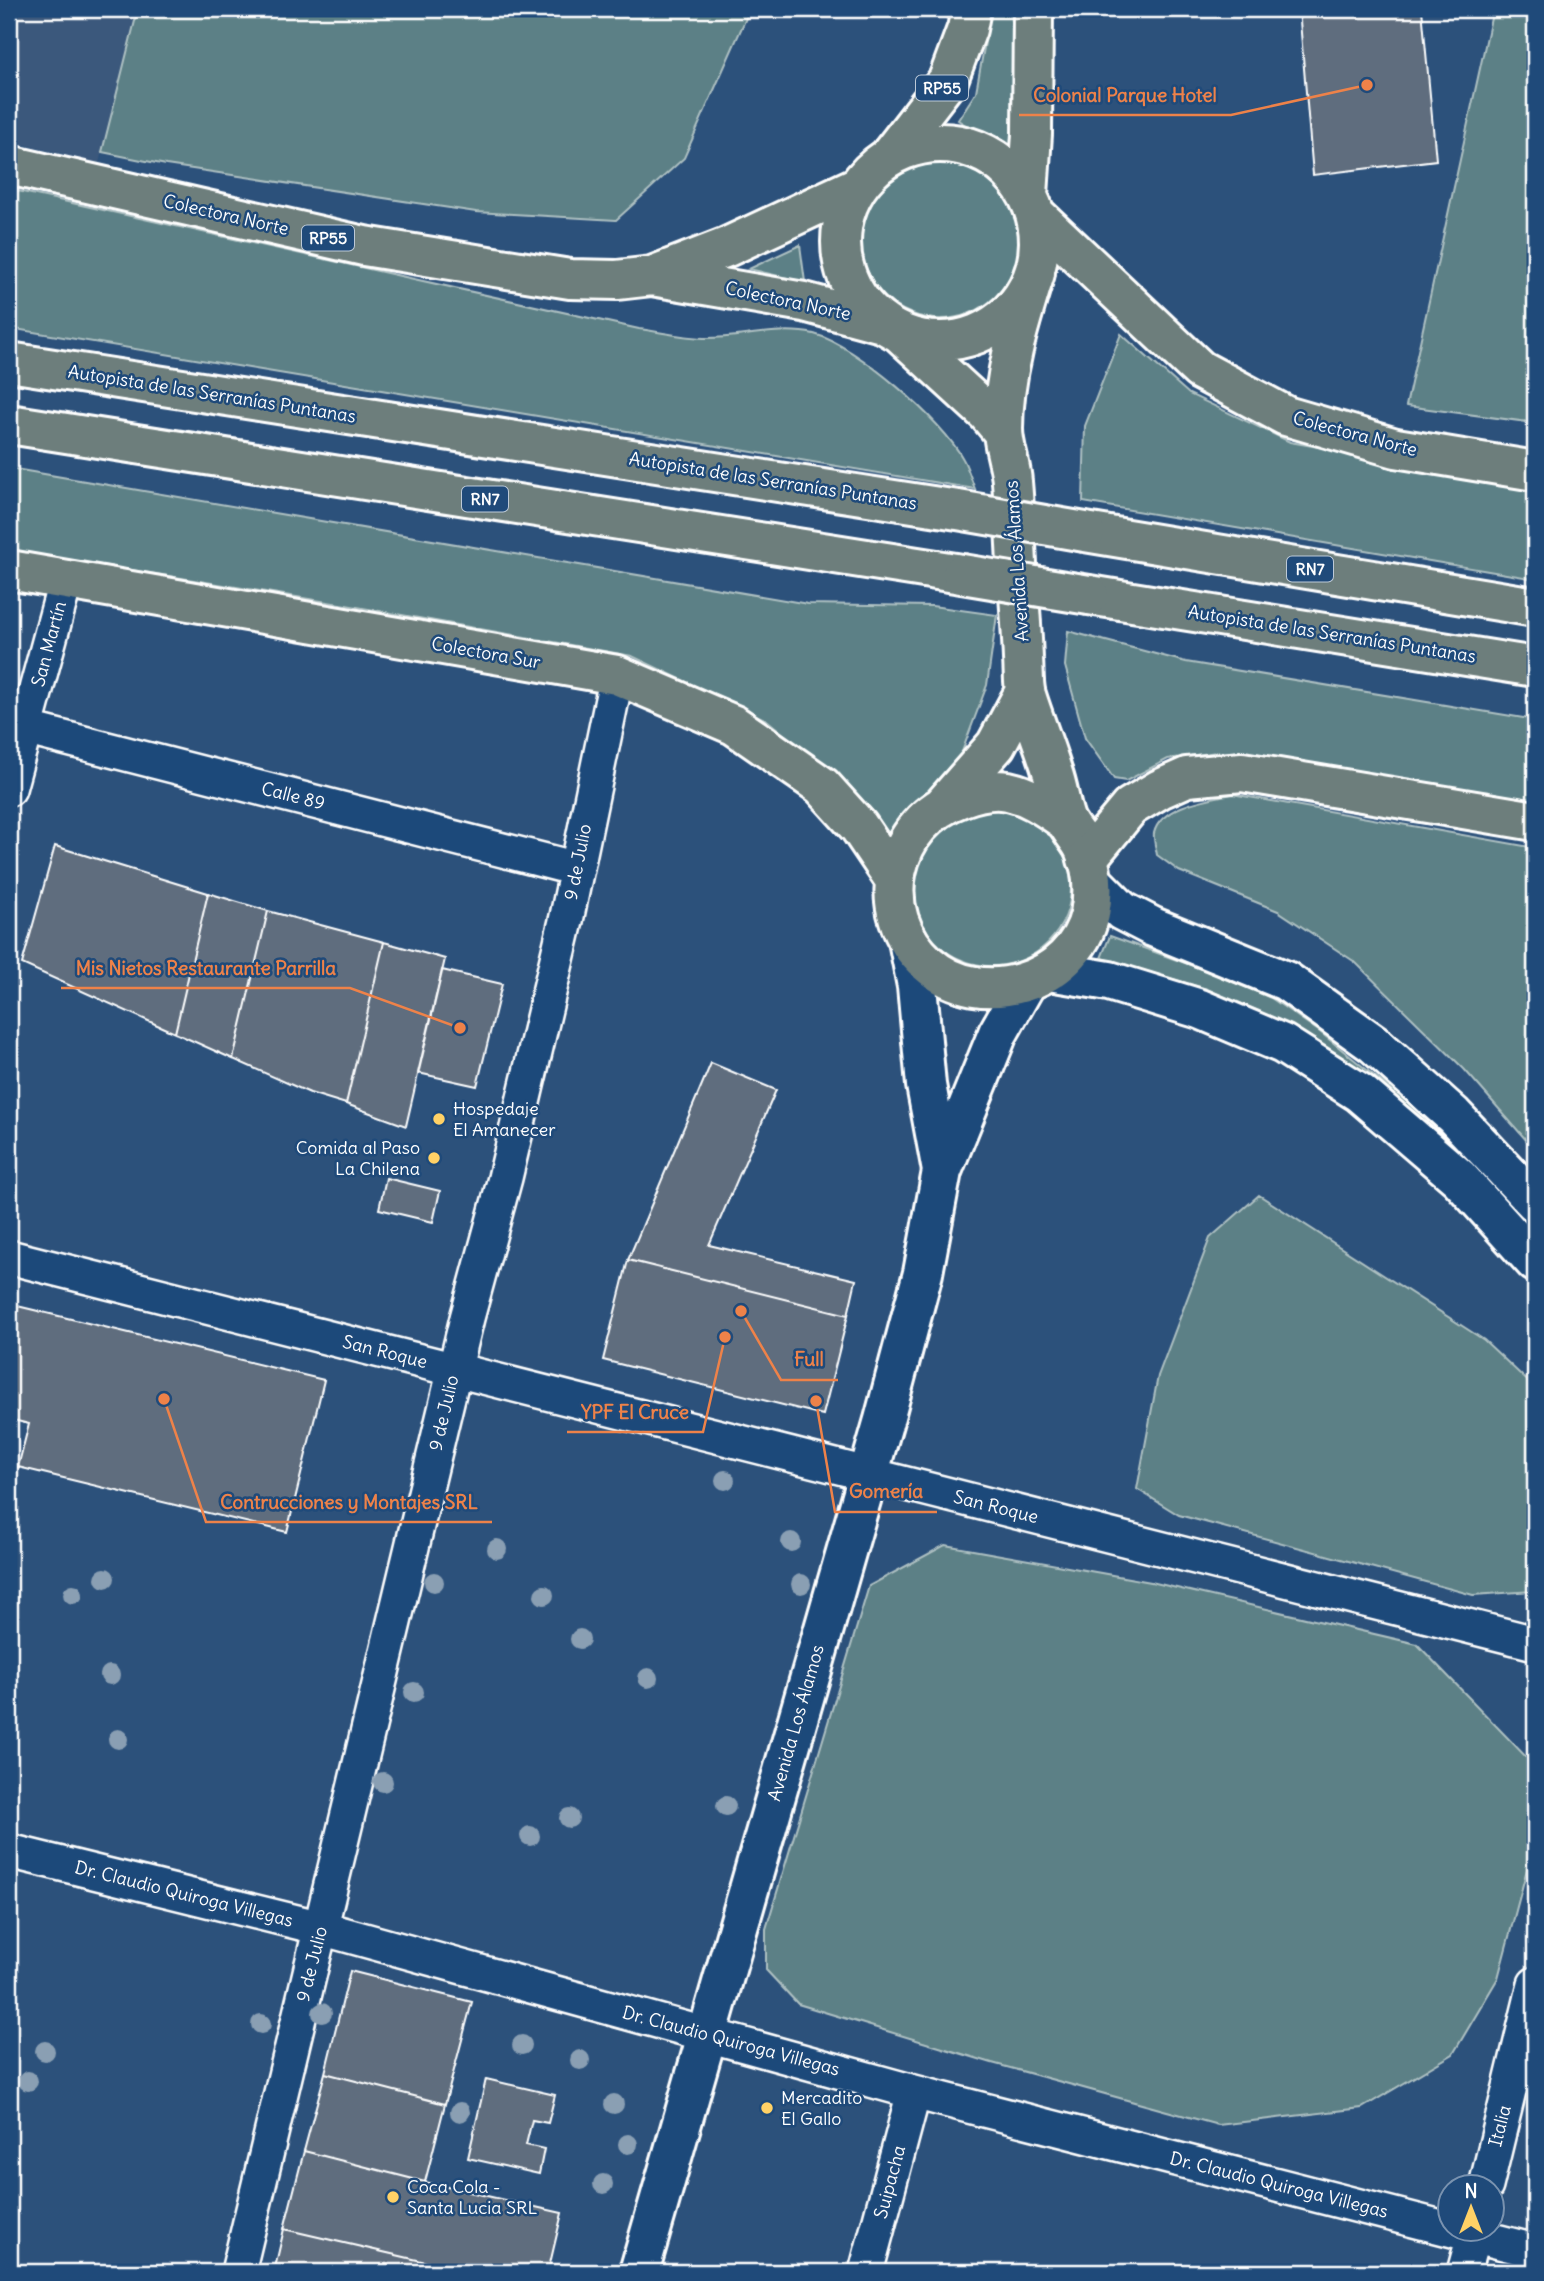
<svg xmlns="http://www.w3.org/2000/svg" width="1544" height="2281" font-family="Delius,sans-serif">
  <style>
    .built { fill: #3b597c }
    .green { fill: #5c8086; stroke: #aec0c2; stroke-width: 2 }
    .building { fill: #5e6d7e; stroke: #fff; stroke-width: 2 }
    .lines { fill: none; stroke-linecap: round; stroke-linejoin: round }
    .minor-casing { stroke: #fff; stroke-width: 38 }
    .secondary-casing { stroke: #fff; stroke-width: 44 }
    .primary-casing { stroke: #fff; stroke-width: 44 }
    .trunk-casing { stroke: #fff; stroke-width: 44 }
    .minor { stroke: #1f4a7a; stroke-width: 33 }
    .secondary { stroke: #1f4a7a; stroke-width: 38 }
    .primary { stroke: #6d7e7c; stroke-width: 38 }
    .trunk { stroke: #6d7e7c; stroke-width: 38 }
    .trunk-bridge-casing { stroke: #fff; stroke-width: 44; stroke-linecap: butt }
    .trunk-bridge { stroke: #6d7e7c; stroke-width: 38 }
    .tree { fill: #8a9fb3 }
    .poi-dot { fill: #ffd166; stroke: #1f4a7a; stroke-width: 2.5 }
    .labels { text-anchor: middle; stroke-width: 5; stroke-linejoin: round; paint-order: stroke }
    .shield { fill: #1f4a7a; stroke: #bcc9d7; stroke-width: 2 }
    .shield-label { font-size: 16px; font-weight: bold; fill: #fff }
    .street-label { font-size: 18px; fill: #fff; stroke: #1f4a7a }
    .poi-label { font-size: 18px; fill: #fff; stroke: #1f4a7a; text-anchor: start }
    .leader { fill: none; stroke: #ee8249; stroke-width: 2.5 }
    .callout-dot { fill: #ee8249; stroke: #1f4a7a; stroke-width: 2.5 }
    .callout-label { font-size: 19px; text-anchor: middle; font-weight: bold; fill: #ee8249; stroke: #1f4a7a; stroke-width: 5; stroke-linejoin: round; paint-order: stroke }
  </style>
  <rect width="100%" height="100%" fill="#2c517b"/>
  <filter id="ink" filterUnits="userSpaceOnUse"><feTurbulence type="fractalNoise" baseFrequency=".0143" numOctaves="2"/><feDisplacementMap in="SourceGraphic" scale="14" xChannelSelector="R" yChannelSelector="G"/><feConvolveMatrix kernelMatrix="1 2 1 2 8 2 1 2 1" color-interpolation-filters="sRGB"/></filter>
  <g filter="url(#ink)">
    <path class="built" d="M9,9H138L99,163L9,141Z"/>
    <path class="green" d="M138,9H750L684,158L616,220L476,212L166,165L102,152Z
      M991,9H1014L1016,158L958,120L976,92Z
      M1493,9H1535V423L1406,406Z
      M861 240a79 79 0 1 1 158 0a79 79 0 1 1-158 0Z
      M9,189L639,329C661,332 686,338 708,338C742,338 779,326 814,334C856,345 943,421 963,459C968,468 971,479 975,489L9,328Z
      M800,245L805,282L749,269Z
      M1121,334L1189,394L1290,442L1535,485V579L1083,502L1085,426Z
      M9,468L808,604L932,606L997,615L987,685L960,757L937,791L887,840L844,784L767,720L632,656L346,605L9,550Z
      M1068,631L1186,662L1535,720V804L1372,774L1217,752L1168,759L1126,781L1114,779L1085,738L1065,666Z
      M1232,794L1535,848V1150L1464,1069L1355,962L1278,911L1179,871L1157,855C1156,848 1153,840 1154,833C1161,805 1208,799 1232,794Z
      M913 887a79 79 0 1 1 158 0a79 79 0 1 1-158 0Z
      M1110,936L1213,973L1271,998L1320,1032L1408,1103L1535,1230V1246L1314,1042L1259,1011L1207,989L1101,958Z
      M1259,1195L1484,1340L1535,1388V1591L1473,1595L1179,1515L1137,1489L1158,1376L1210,1238Z
      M945,1545L1151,1582L1417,1644L1531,1762L1535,1780V1839L1498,1978L1453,2054L1362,2108L1218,2125L992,2063L798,2004L766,1970V1929L869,1586Z"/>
    <path class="building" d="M1299,9H1422L1436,160L1313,175Z
      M55,846L208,893L175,1033L22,964Z
      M208,893L268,911L233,1059L175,1033Z
      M268,911L384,942L346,1104L310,1093L233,1059Z
      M384,942L445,959L406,1126L346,1104Z
      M442,970L502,984L477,1086L418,1073Z
      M711,1063L776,1090L709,1245L856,1280L848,1315L628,1260Z
      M386,1178L440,1191L433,1222L379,1209Z
      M628,1260L848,1315L823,1415L603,1360Z
      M9,1304L324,1380L287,1532L18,1467L29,1424L9,1419Z
      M350,1971L472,2002L445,2104L325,2073Z
      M325,2073L445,2104L425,2182L304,2151Z
      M486,2079L555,2095L548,2123L532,2120L526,2145L544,2149L539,2174L468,2158Z
      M304,2151L425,2182L562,2213L548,2272H469L284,2229Z
      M284,2229L469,2272H274Z"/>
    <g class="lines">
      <defs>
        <path id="minor" d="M9,724L577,869
          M9,789L66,579
          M9,1257L1535,1643
          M9,1851L321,1928L914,2092L1535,2251
          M1486,2186L1535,1984
          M238,2272L467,1318L505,1178L566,921L617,675
          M866,2272L914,2092
          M1464,2272L1476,2228"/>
        <path id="secondary" d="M1093,882L1122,911L1153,927L1286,981L1374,1044L1453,1115L1535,1202
          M908,940L917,986L926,1085L942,1171
          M1049,971L1109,981L1200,1009L1283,1044L1360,1093L1459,1178L1535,1262
          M639,2272L884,1420L923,1273L942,1171L998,1033L1027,982"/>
        <path id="primary" d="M841 242a99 99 0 1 1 198 0a99 99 0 1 1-198 0Z
          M890,155L948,80L967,29L971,9
          M9,165L364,246L570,279L617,280L652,276L727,247L856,187
          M1028,195L1032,134L1033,9
          M1036,215L1200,370L1286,416L1396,448L1535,471
          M1035,273C1019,324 1003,375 1003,429C1003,447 1011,464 1012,482C1015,515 1016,549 1018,582C1020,608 1022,634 1023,659C1024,671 1023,684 1026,695C1034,721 1045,747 1053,774C1058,788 1060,805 1065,819C1070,830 1080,839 1084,849C1093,869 1094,893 1090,914C1074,983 980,1011 928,964C870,912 891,822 962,797C976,792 994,788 1008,791C1031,796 1047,808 1066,821
          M652,276L804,302L882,323
          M901,334L987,413L1002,431
          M9,570L617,675L734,725L822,786L859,827L894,879
          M945,803L996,745L1025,691"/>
        <path id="trunk" d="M9,362L958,510
          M9,424L962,574
          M1085,532L1535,607
          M1089,595L1535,667
          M1087,859L1130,807L1160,789L1187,777L1242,772L1535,821"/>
      </defs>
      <use href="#minor" class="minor-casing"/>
      <use href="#secondary" class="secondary-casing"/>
      <use href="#primary" class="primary-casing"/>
      <use href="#trunk" class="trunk-casing"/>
      <use href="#minor" class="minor"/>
      <use href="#secondary" class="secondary"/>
      <use href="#primary" class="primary"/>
      <use href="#trunk" class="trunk"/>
      <defs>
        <path id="trunk-bridge" d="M958,510L1085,532
          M962,574L1089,595"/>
      </defs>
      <use href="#trunk-bridge" class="trunk-bridge-casing"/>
      <use href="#trunk-bridge" class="trunk-bridge"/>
    </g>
    <g class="tree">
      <circle cx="725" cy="1480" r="10"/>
      <circle cx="791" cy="1542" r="10"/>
      <circle cx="497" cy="1549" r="10"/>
      <circle cx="105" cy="1578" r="10"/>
      <circle cx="434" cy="1582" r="10"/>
      <circle cx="801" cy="1584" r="10"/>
      <circle cx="73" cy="1594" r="10"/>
      <circle cx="544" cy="1595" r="10"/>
      <circle cx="580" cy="1639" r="10"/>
      <circle cx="110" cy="1675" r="10"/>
      <circle cx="648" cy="1678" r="10"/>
      <circle cx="414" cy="1692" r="10"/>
      <circle cx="118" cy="1739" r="10"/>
      <circle cx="383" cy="1782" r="10"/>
      <circle cx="726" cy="1806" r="10"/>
      <circle cx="569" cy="1818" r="10"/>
      <circle cx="530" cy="1836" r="10"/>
      <circle cx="322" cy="2013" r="10"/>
      <circle cx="261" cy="2024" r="10"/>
      <circle cx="522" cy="2045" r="10"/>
      <circle cx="45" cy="2051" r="10"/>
      <circle cx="580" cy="2060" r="10"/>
      <circle cx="28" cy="2081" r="10"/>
      <circle cx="614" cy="2104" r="10"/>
      <circle cx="460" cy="2112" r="10"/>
      <circle cx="628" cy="2144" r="10"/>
      <circle cx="603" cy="2184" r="10"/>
    </g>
  </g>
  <g class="poi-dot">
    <circle cx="439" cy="1119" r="7"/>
    <circle cx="434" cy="1158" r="7"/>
    <circle cx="767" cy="2108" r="7"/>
    <circle cx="393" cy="2197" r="7"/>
  </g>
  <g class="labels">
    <g class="shield">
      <rect x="916" y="75.5" width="52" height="25" rx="5"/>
      <rect x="302" y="225.5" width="52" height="25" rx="5"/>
      <rect x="462" y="486.5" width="46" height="25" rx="5"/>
      <rect x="1287" y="556.5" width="46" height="25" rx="5"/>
    </g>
    <g class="shield-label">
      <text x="942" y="94">RP55</text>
      <text x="328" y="244">RP55</text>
      <text x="485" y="505">RN7</text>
      <text x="1310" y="575">RN7</text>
    </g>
    <g class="street-label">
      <text transform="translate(226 215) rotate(13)" y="6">Colectora Norte</text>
      <text transform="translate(788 301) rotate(12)" y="6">Colectora Norte</text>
      <text transform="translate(212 394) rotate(9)" y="6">Autopista de las Serranías Puntanas</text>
      <text transform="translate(1355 434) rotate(15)" y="6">Colectora Norte</text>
      <text transform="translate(773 481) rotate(9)" y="6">Autopista de las Serranías Puntanas</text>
      <text transform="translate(1017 561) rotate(-94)" y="6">Avenida Los Álamos</text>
      <text transform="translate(1332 634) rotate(9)" y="6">Autopista de las Serranías Puntanas</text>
      <text transform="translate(49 644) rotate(-75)" y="6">San Martín</text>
      <text transform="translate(486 653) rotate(10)" y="6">Colectora Sur</text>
      <text transform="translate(293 796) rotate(14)" y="6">Calle 89</text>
      <text transform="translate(578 862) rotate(-79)" y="6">9 de Julio</text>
      <text transform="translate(385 1352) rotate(14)" y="6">San Roque</text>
      <text transform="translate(444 1413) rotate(-77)" y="6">9 de Julio</text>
      <text transform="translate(996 1507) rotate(14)" y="6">San Roque</text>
      <text transform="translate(796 1723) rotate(-74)" y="6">Avenida Los Álamos</text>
      <text transform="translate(184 1894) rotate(14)" y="6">Dr. Claudio Quiroga Villegas</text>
      <text transform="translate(312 1964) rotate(-76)" y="6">9 de Julio</text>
      <text transform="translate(731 2041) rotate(15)" y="6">Dr. Claudio Quiroga Villegas</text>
      <text transform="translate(1500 2126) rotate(-76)" y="6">Italia</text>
      <text transform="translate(890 2182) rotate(-75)" y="6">Suipacha</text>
      <text transform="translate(1279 2185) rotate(14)" y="6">Dr. Claudio Quiroga Villegas</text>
    </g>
    <g class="poi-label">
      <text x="453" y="1115">Hospedaje<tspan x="453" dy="21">El Amanecer</tspan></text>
      <text x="420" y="1154" text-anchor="end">Comida al Paso<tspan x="420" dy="21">La Chilena</tspan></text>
      <text x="781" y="2104">Mercadito<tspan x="781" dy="21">El Gallo</tspan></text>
      <text x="407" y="2193">Coca Cola -<tspan x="407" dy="21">Santa Lucia SRL</tspan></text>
    </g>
  </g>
  <path class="leader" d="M1367 85L1231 115H1019M460 1028L350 988H61M741 1311L781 1380H838M725 1337L703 1432H567M816 1401L835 1512H937M164 1399L206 1522H492"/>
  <g class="callout-dot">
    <circle cx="1367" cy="85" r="7"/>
    <circle cx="460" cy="1028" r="7"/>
    <circle cx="741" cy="1311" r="7"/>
    <circle cx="725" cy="1337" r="7"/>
    <circle cx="816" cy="1401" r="7"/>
    <circle cx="164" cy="1399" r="7"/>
  </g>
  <g class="callout-label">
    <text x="1125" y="102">Colonial Parque Hotel</text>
    <text x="206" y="975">Mis Nietos Restaurante Parrilla</text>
    <text x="809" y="1366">Full</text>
    <text x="635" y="1419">YPF El Cruce</text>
    <text x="886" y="1498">Gomería</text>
    <text x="349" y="1509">Contrucciones y Montajes SRL</text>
  </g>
  <rect width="1544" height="2281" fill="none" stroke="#1f4a7a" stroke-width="35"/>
  <rect x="18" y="18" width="1509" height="2246" fill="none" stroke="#fff" stroke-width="2.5" filter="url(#ink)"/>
  <g transform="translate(1471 2208)"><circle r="33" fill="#1f4a7a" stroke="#7992af" stroke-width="2"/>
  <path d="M0-5L12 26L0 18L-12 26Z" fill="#ffd166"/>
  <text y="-10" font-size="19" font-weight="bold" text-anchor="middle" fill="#ffffff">N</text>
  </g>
</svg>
